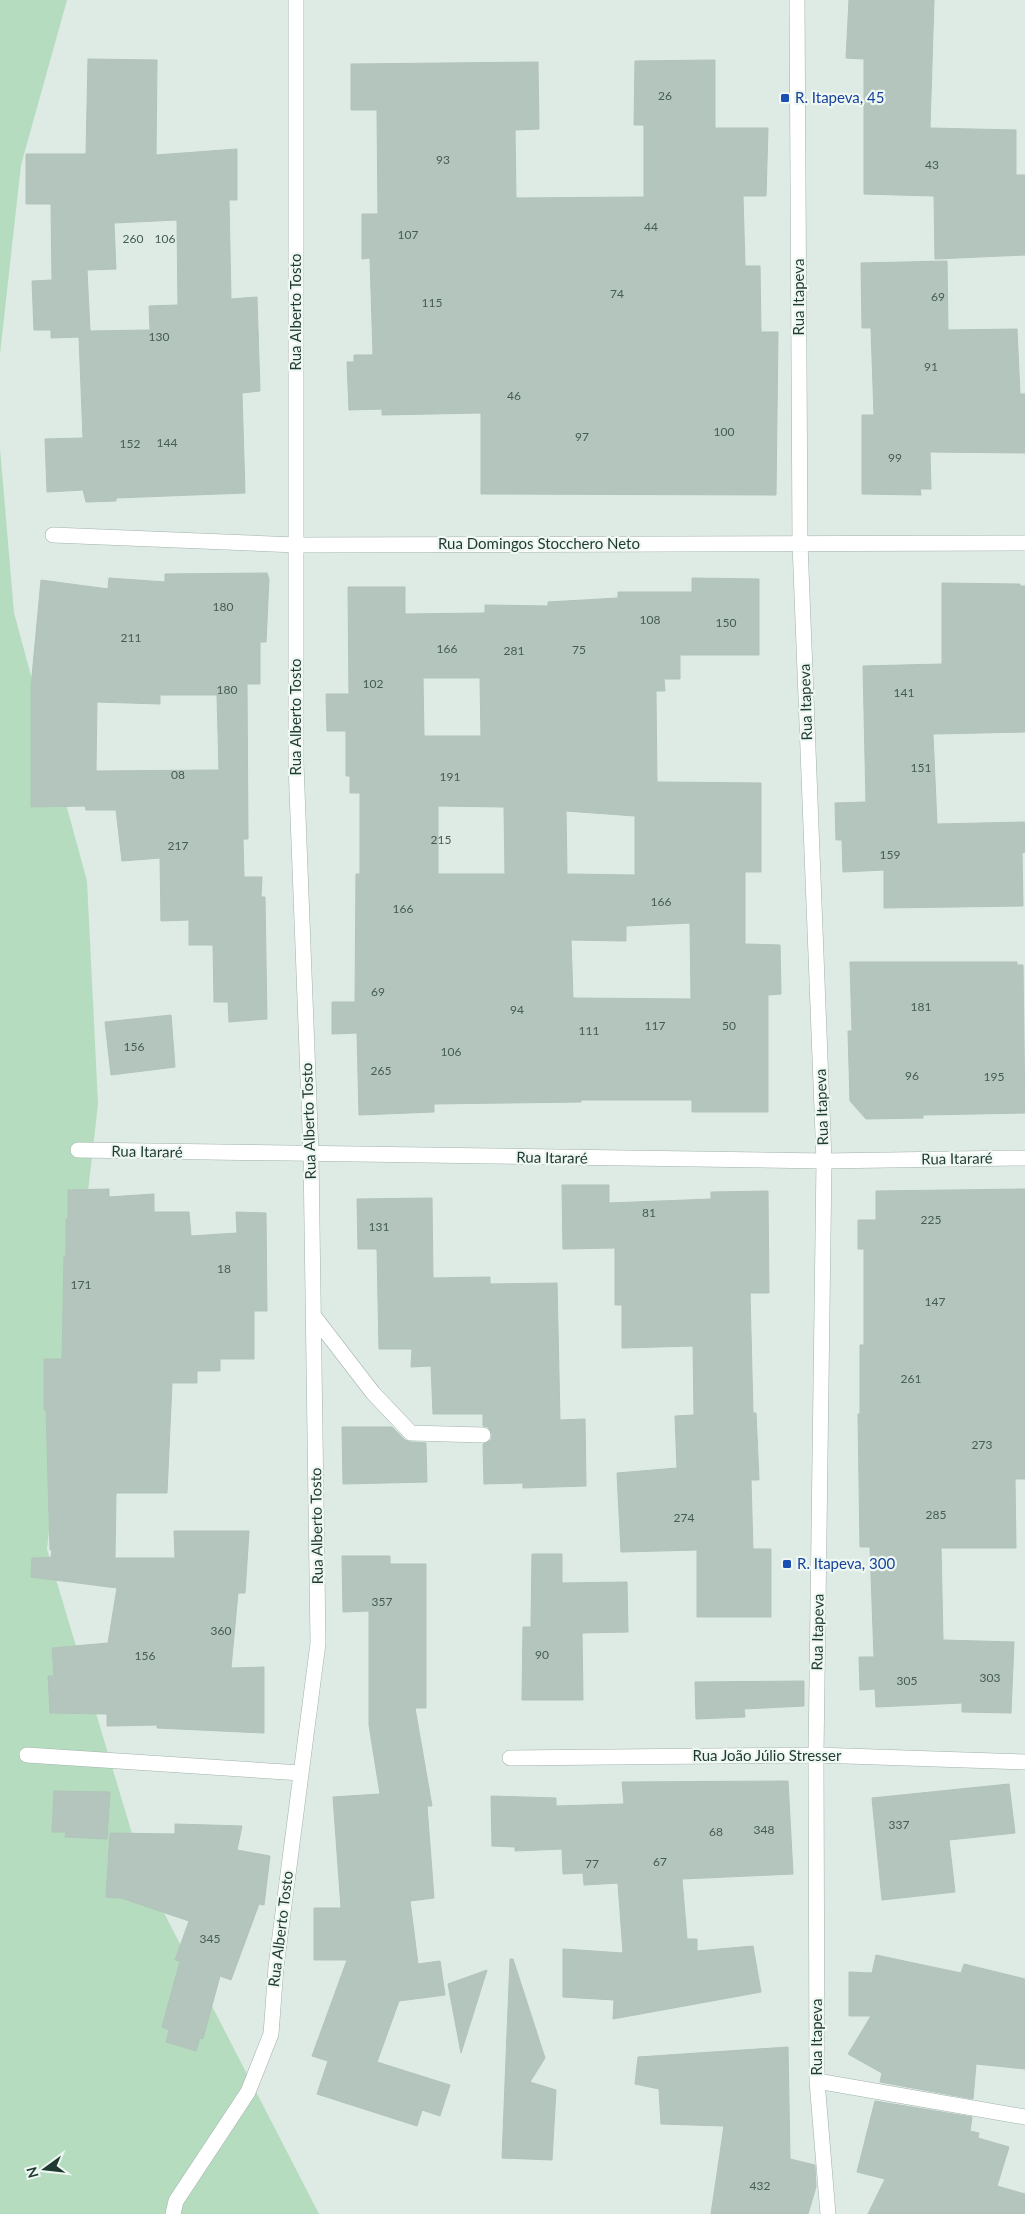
<svg xmlns="http://www.w3.org/2000/svg" width="1025" height="2214" font-family="Lato,sans-serif">
  <style>
    .green { fill: #b6dcbf }
    .building { fill: #b4c5bd; stroke: #b1c4bb; fill-rule: evenodd }
    .lines { fill: none; stroke-linecap: round; stroke-linejoin: round }
    .minor-casing { stroke: #a1b2ab; stroke-width: 16 }
    .minor { stroke: #fff; stroke-width: 15 }
    .transit-dot { fill: #1a4fb4; stroke: #eef7f2; stroke-width: 2 }
    .labels { text-anchor: middle; stroke-width: 4.5; stroke-linejoin: round; paint-order: stroke }
    .number-label { font-size: 12px; fill: #445d54 }
    .transit-label { font-size: 15px; fill: #164399; stroke: #eef7f2; text-anchor: start }
    .street-label { font-size: 15px; fill: #1f3a31; stroke: #eef7f2 }
  </style>
  <rect width="100%" height="100%" fill="#deeae4"/>
  <path class="green" d="M0,0H67L21,165L0,354Z
    M0,448L14,613L87,881L98,1104L47,1549L144,1874L319,2214H0Z"/>
  <path class="building" d="M849,0H934L930,128L1016,130V175H1025V255L935,259L934,196L864,194V59L846,58Z
    M88,59L157,60L156,155L237,149V200H229L231,299L257,297L260,391L242,393L245,493L116,498V501L86,502L83,490L47,492L45,439L83,438L79,337L51,338V330H34L32,281L52,280L51,204H26V154H86ZM177,220L178,305L149,306L150,330L90,331L87,270L116,269L114,223Z
    M715,60V128H768L766,196H743L745,266H760L761,332H778L776,495L481,494V413L382,415V409L349,410L347,362H354V355H373L370,258L362,259V214H378L377,110H351V64L538,62L539,129L515,130L516,198L644,197V125H634L635,61Z
    M947,261L948,330L1017,329L1020,394H1025V453L930,452L931,489H920L921,495L862,494V415H874L871,328H862L861,263Z
    M267,573L269,579L266,642H260V684H247L248,839H243L244,877H262L261,897H265L267,1019L229,1022L228,1002H214L213,945H189V920L161,921L160,858L122,861L116,810H86L85,806L31,807V687L41,580L108,589L109,578L165,582V574ZM160,695H217L219,770L96,771L97,702L160,704Z
    M692,578L759,579V655H680V679H664L665,691H656L657,782L761,783V872H745V944L780,945L781,994L768,995V1112H692V1100H581V1102L434,1104V1112L359,1115L357,1033L332,1034V1002H355L356,874H360V793H350V776H346V731H327L326,694H349L348,587H405V614L485,613V605L548,606V602L618,598V592H692ZM423,678H480L481,736H424ZM438,806L504,807L505,874H438ZM566,811L635,816V875L567,874ZM690,923L691,999L573,998L571,940L626,941V926Z
    M942,583L1020,584V586H1025V732L933,734L937,824L1025,822V852L1022,853L1023,906L884,908V870L843,872L842,840H836L835,803L866,802L863,666L942,664Z
    M850,962H1017V965H1023L1025,1113L923,1115V1118L866,1119L850,1101L848,1031H852Z
    M171,1015L175,1067L111,1075L105,1022Z
    M562,1185H609V1203L711,1199V1192L768,1191L769,1293H750L753,1413H756L759,1480H751L753,1549H771V1617H697V1550L621,1552L617,1473L677,1468L675,1416L694,1415L693,1346L622,1348V1305H615V1248L563,1249Z
    M109,1189V1197L154,1194V1212H189L191,1236L237,1233L236,1212L266,1213L267,1311H254V1359H220V1371H197V1383H172L167,1493H116L115,1558H175L174,1531H249L245,1593H238L231,1668L264,1667V1733L157,1728V1725L107,1726V1714L50,1713L48,1676H54L52,1648L108,1643L117,1588L31,1577L32,1558L62,1557H51L52,1550H50L46,1410H44V1359H62L64,1256H66V1219H68V1190Z
    M1025,1189V1479H1015L1016,1548H941L943,1640L1014,1642L1011,1713L962,1712V1703L876,1707L875,1689L860,1690L859,1657H874L870,1547H860L858,1414H860V1345H864V1249H858V1220H876V1191Z
    M432,1198L433,1278L490,1277V1284L557,1283L560,1420L585,1419L586,1486L523,1488V1483L484,1484L483,1444L491,1440L492,1435L488,1427L483,1426V1414H433L431,1366L411,1367L412,1349H379L377,1249H358L357,1199Z
    M342,1427H392L405,1440L411,1442L426,1443L427,1482L343,1484Z
    M532,1554H562V1583L627,1582L628,1632L582,1633L583,1700H522L523,1627H531Z
    M342,1556H390V1564H426V1708H415L432,1806H427L434,1898L410,1901L418,1964L440,1961L445,1995L399,2001L377,2062L450,2085L440,2116L422,2110L417,2126L317,2094L328,2061L312,2056L347,1960H314V1908H341L333,1797L380,1794L369,1725V1611L343,1612Z
    M804,1681V1706L744,1709L745,1717L696,1719L695,1682Z
    M788,1781L793,1874L682,1879L687,1939H697V1951L753,1946L761,1992L613,2019L614,2000L563,1997V1949L623,1953L618,1883L584,1885L583,1873L563,1874L562,1849L515,1851V1847L492,1846L491,1796L556,1798V1806L624,1804L622,1782Z
    M1009,1784L1015,1833L949,1840L955,1892L882,1900L872,1798Z
    M54,1791L110,1792L107,1839L65,1837L66,1832H52Z
    M175,1824L242,1826L237,1850L270,1856L264,1905L259,1904L231,1980L220,1976L203,2039L200,2038L196,2051L166,2042L169,2030L162,2027L180,1961L175,1960L189,1921L121,1898L106,1897L110,1833L175,1834Z
    M876,1955L961,1973L964,1964L1025,1979V2069L976,2064L973,2099L880,2082L882,2073L848,2054L871,2016H849V1972L872,1973Z
    M510,1959H513L545,2058L530,2082L556,2090L552,2160L502,2158Z
    M487,1970L461,2053L448,1984Z
    M788,2047L790,2159L815,2165L816,2187L808,2214H711L724,2126L661,2124L659,2089L635,2084L638,2057Z
    M875,2101L972,2117L970,2131L979,2133L978,2138L1009,2147L997,2186L1025,2194V2214H868L885,2179L857,2172Z"/>
  <g class="lines">
    <defs>
      <path id="minor" d="M797,0L800,543L824,1161L816,1755L817,2081L828,2214
        M53,535L296,545L1025,543
        M78,1150L824,1161L1025,1158
        M313,1315L373,1393L411,1433L483,1435
        M27,1755L301,1773
        M510,1758L816,1755L1025,1762
        M817,2081L1025,2117
        M173,2214L176,2201L248,2092L271,2034L276,1967L318,1643L311,1155L296,764V0"/>
    </defs>
    <use href="#minor" class="minor-casing"/>
    <use href="#minor" class="minor"/>
  </g>
  <g class="transit-dot">
    <rect x="780" y="93" width="10" height="10" rx="2.5"/>
    <rect x="782" y="1559" width="10" height="10" rx="2.5"/>
  </g>
  <g class="labels">
    <g class="number-label">
      <text x="665" y="100">26</text>
      <text x="443" y="164">93</text>
      <text x="932" y="169">43</text>
      <text x="651" y="231">44</text>
      <text x="408" y="239">107</text>
      <text x="133" y="243">260</text>
      <text x="165" y="243">106</text>
      <text x="617" y="298">74</text>
      <text x="938" y="301">69</text>
      <text x="432" y="307">115</text>
      <text x="159" y="341">130</text>
      <text x="931" y="371">91</text>
      <text x="514" y="400">46</text>
      <text x="724" y="436">100</text>
      <text x="582" y="441">97</text>
      <text x="167" y="447">144</text>
      <text x="130" y="448">152</text>
      <text x="895" y="462">99</text>
      <text x="223" y="611">180</text>
      <text x="650" y="624">108</text>
      <text x="726" y="627">150</text>
      <text x="131" y="642">211</text>
      <text x="447" y="653">166</text>
      <text x="579" y="654">75</text>
      <text x="514" y="655">281</text>
      <text x="373" y="688">102</text>
      <text x="227" y="694">180</text>
      <text x="904" y="697">141</text>
      <text x="921" y="772">151</text>
      <text x="178" y="779">08</text>
      <text x="450" y="781">191</text>
      <text x="441" y="844">215</text>
      <text x="178" y="850">217</text>
      <text x="890" y="859">159</text>
      <text x="661" y="906">166</text>
      <text x="403" y="913">166</text>
      <text x="378" y="996">69</text>
      <text x="921" y="1011">181</text>
      <text x="517" y="1014">94</text>
      <text x="655" y="1030">117</text>
      <text x="729" y="1030">50</text>
      <text x="589" y="1035">111</text>
      <text x="134" y="1051">156</text>
      <text x="451" y="1056">106</text>
      <text x="381" y="1075">265</text>
      <text x="912" y="1080">96</text>
      <text x="994" y="1081">195</text>
      <text x="649" y="1217">81</text>
      <text x="931" y="1224">225</text>
      <text x="379" y="1231">131</text>
      <text x="224" y="1273">18</text>
      <text x="81" y="1289">171</text>
      <text x="935" y="1306">147</text>
      <text x="911" y="1383">261</text>
      <text x="982" y="1449">273</text>
      <text x="936" y="1519">285</text>
      <text x="684" y="1522">274</text>
      <text x="382" y="1606">357</text>
      <text x="221" y="1635">360</text>
      <text x="542" y="1659">90</text>
      <text x="145" y="1660">156</text>
      <text x="990" y="1682">303</text>
      <text x="907" y="1685">305</text>
      <text x="899" y="1829">337</text>
      <text x="764" y="1834">348</text>
      <text x="716" y="1836">68</text>
      <text x="660" y="1866">67</text>
      <text x="592" y="1868">77</text>
      <text x="210" y="1943">345</text>
      <text x="760" y="2190">432</text>
    </g>
    <g class="transit-label">
      <text x="795" y="103">R. Itapeva, 45</text>
      <text x="797" y="1569">R. Itapeva, 300</text>
    </g>
    <g class="street-label">
      <text transform="translate(799 297) rotate(-90)" y="5">Rua Itapeva</text>
      <text transform="translate(296 312) rotate(-90)" y="5">Rua Alberto Tosto</text>
      <text x="539" y="549">Rua Domingos Stocchero Neto</text>
      <text transform="translate(806 702) rotate(-92)" y="5">Rua Itapeva</text>
      <text transform="translate(296 717) rotate(-90)" y="5">Rua Alberto Tosto</text>
      <text transform="translate(822 1107) rotate(-92)" y="5">Rua Itapeva</text>
      <text transform="translate(309 1121) rotate(-92)" y="5">Rua Alberto Tosto</text>
      <text transform="translate(147 1152) rotate(1)" y="5">Rua Itararé</text>
      <text transform="translate(552 1158) rotate(1)" y="5">Rua Itararé</text>
      <text transform="translate(957 1159) rotate(-1)" y="5">Rua Itararé</text>
      <text transform="translate(317 1526) rotate(-91)" y="5">Rua Alberto Tosto</text>
      <text transform="translate(818 1632) rotate(-89)" y="5">Rua Itapeva</text>
      <text x="767" y="1761">Rua João Júlio Stresser</text>
      <text transform="translate(281 1929) rotate(-83)" y="5">Rua Alberto Tosto</text>
      <text transform="translate(817 2037) rotate(-90)" y="5">Rua Itapeva</text>
    </g>
  </g>
  <g transform="translate(45 2169) rotate(255)" stroke="#eef7f2" stroke-width="4" paint-order="stroke">
  <path d="M0-4L9 19L0 12L-9 19Z" fill="#1f3a31"/>
  <text y="-8" font-size="14" font-weight="bold" text-anchor="middle" fill="#1f3a31">N</text>
  </g>
</svg>
